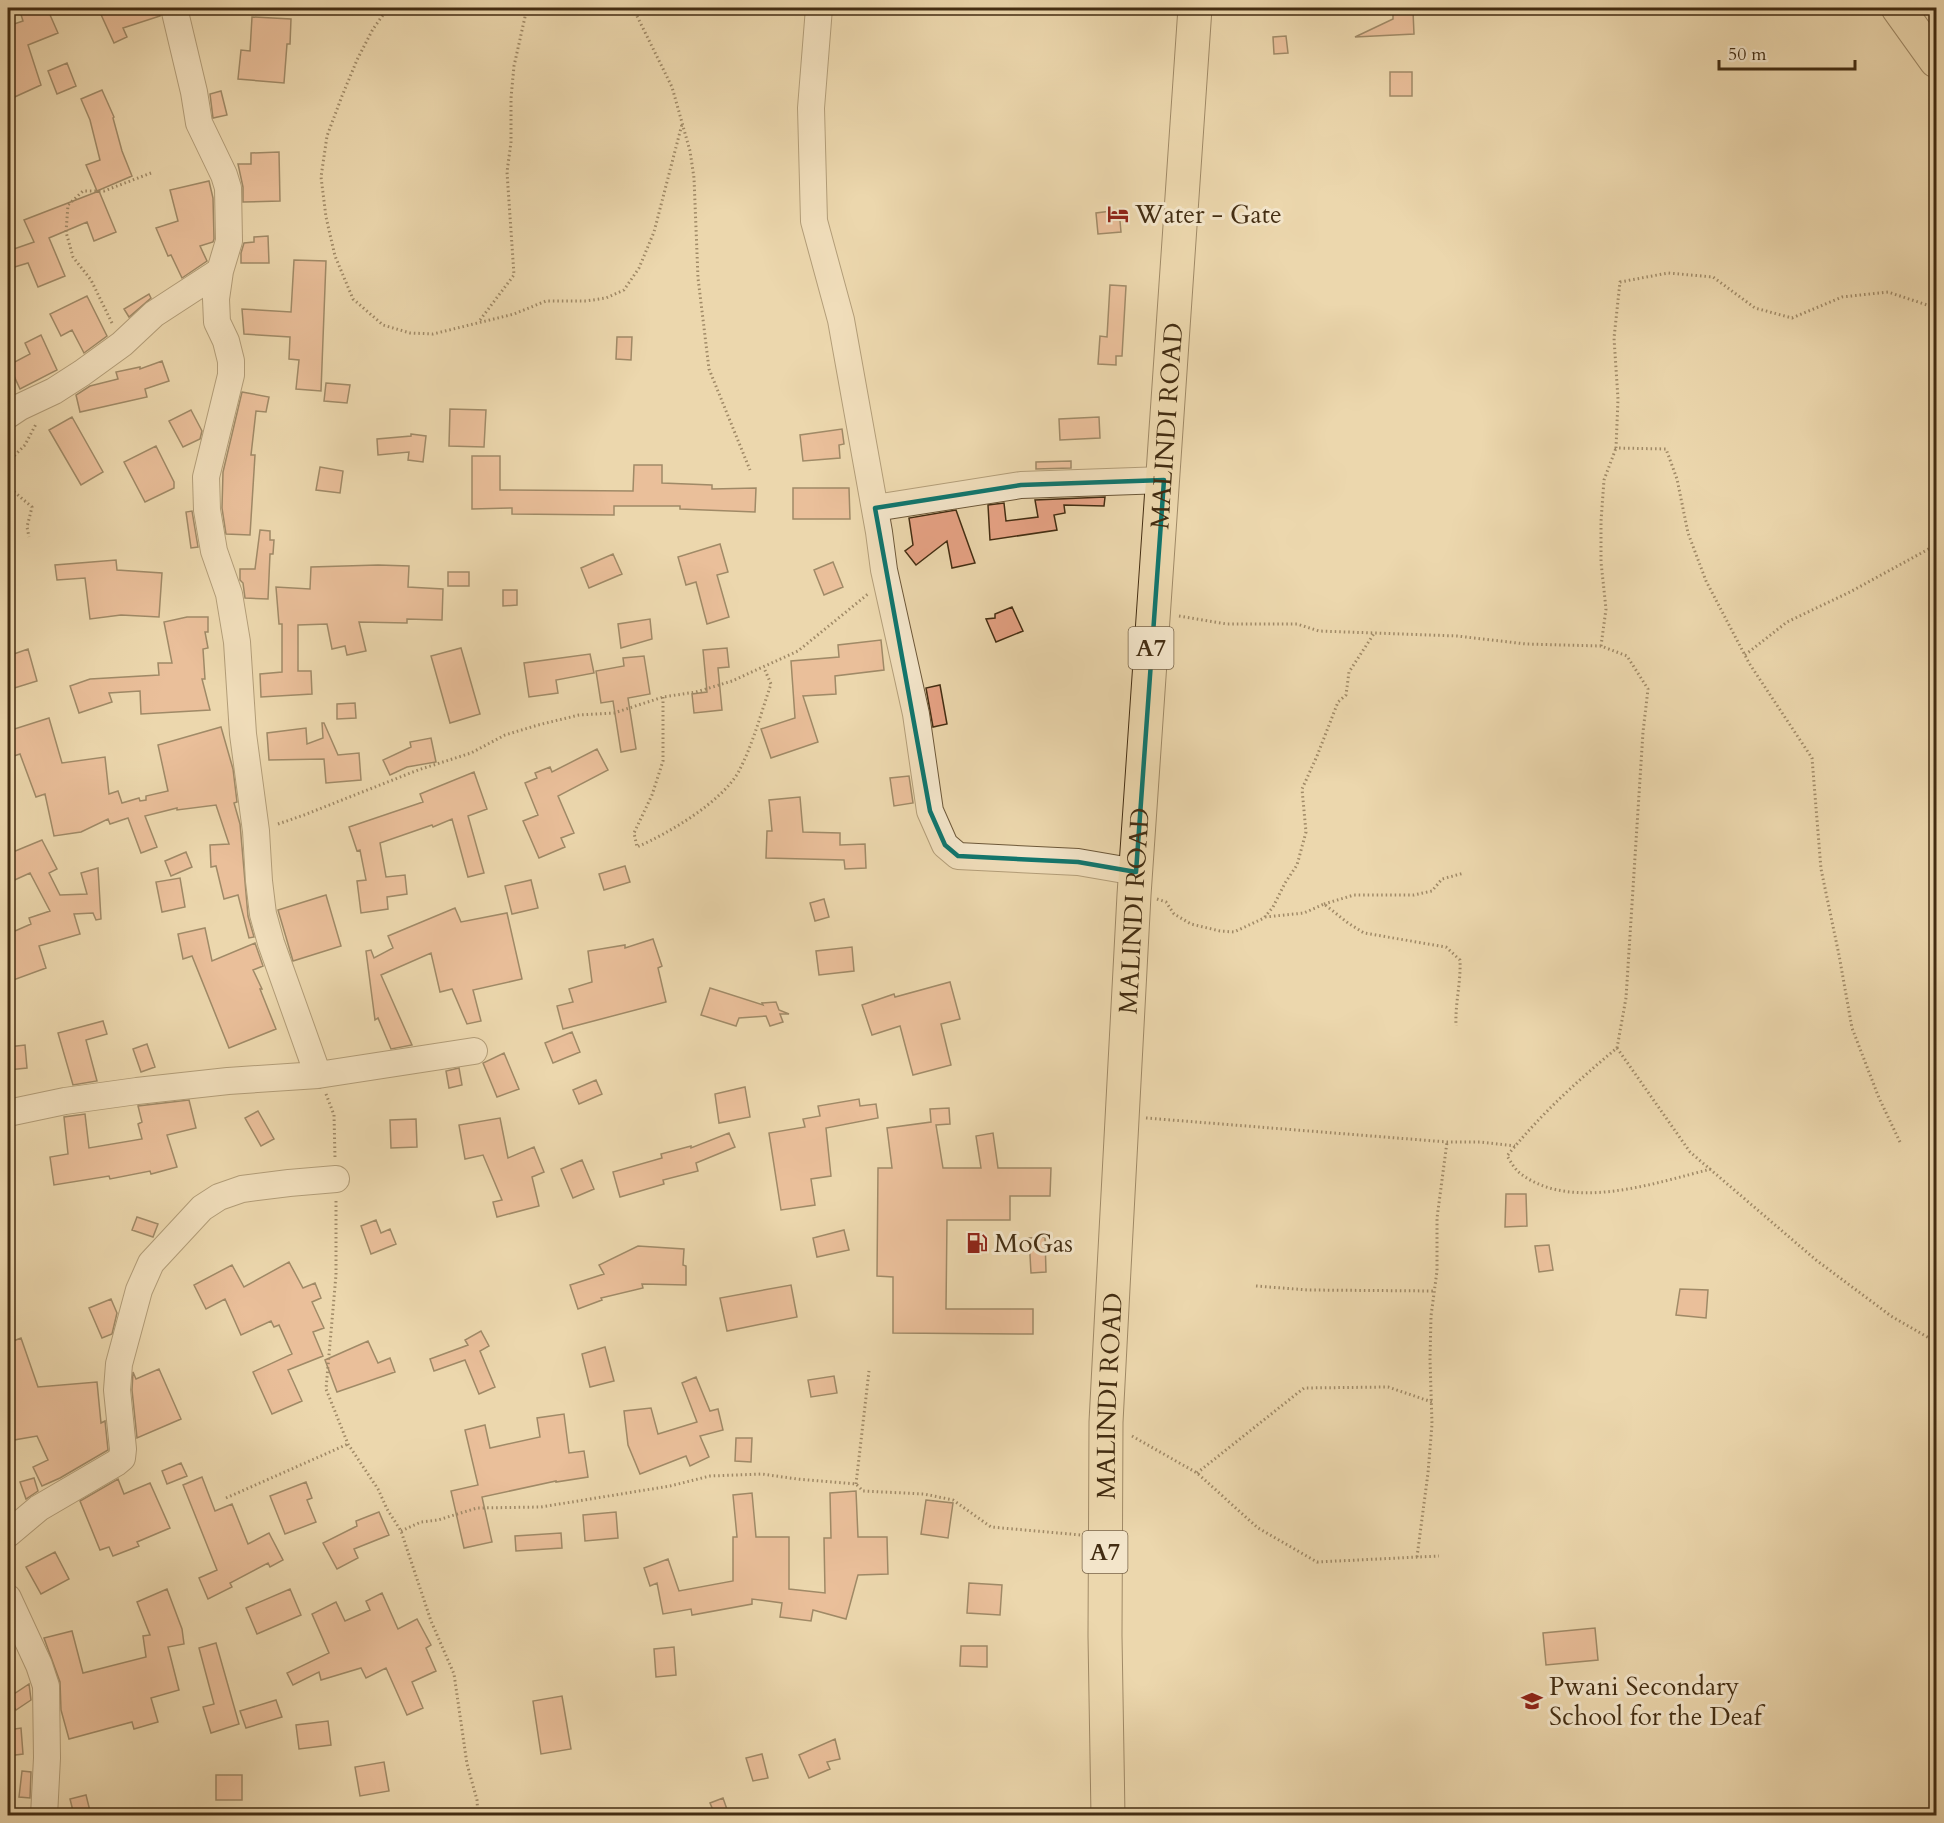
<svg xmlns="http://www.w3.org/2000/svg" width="1944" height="1823" font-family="Cardo,serif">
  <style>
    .building { fill: #e6a284; stroke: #432d12; stroke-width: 1.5 }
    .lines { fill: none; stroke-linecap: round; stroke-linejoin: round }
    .minor-casing { stroke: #6d5839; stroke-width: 28 }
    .major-casing { stroke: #432d12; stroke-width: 35 }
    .highway-casing { stroke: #432d12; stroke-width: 35 }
    .path { stroke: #432d12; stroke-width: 3; stroke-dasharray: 1.5 3; stroke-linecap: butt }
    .minor { stroke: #f3e5ca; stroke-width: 26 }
    .major { stroke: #ecd7ad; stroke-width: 33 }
    .highway { stroke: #ecd7ad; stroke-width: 33 }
    .marked { fill: none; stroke: #0f766e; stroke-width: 4.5; stroke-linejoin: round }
    .labels { text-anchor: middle; stroke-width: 6; stroke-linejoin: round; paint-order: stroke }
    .shield { fill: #f3e5ca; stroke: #786449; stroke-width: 1.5 }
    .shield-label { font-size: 24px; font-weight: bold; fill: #432d12 }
    .poi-label { font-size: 26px; fill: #432d12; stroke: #f3e5ca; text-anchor: start }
    .street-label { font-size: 26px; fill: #432d12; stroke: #f3e5ca }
  </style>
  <rect width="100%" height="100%" fill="#ecd7ad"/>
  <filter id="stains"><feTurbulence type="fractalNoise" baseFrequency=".00333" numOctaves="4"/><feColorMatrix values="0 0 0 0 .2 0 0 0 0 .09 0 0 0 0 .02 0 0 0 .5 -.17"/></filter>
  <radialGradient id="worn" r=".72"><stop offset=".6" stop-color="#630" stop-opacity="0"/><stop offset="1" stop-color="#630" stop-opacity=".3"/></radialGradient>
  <path class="building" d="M19,8H47L58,33L28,45L41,85L8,100V26L23,21Z
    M98,8H159L160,16L123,28L127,37L114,43Z
    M1413,11L1414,34L1355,37L1393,19V12Z
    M252,17L291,19L290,44H287L284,83L238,79L241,50L250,51Z
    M1286,36L1288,53L1274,54L1273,37Z
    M67,63L76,86L57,94L48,71Z
    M1390,72H1412V96H1390Z
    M102,90L114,117L113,118L122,151L132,176L97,191L86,165L100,160L90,120L81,99Z
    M221,91L227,115L213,118L210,94Z
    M279,152L280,201L243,202V187L238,164H251V153Z
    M209,181L213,198L214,239L213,242L200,246L207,261L182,278L171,255L168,256L156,228L178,221L170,190Z
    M99,191L116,232L94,241L87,222L49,238L65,276L38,287L28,263L8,269V251L34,242L24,220Z
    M1119,210L1121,232L1098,234L1096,213Z
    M268,236L269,263H241V253L244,243L254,242V237Z
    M294,260L326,261L321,391L296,389L299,360L289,359L290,337L244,334L242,309L291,312Z
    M1110,285L1126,286L1122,356H1116V365L1098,364L1100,336L1107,337Z
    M149,294L151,298L129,317L124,309Z
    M87,296L107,336L84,353L72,330L61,336L50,314Z
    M41,335L57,370L20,389L9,365L30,354L25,343Z
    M617,337H632L631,360L616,359Z
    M162,361L169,381L145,389L147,397L80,412L76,395L90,386L118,379L116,372L140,367V369Z
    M326,383L350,385L347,403L324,401Z
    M242,392L269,397L266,412L256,411L251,455H255L250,535L226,534L222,508L223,472Z
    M450,409L486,410L484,447L449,446Z
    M191,410L202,431L200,439L183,447L169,421Z
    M72,417L103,472L81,485L49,430Z
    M1099,417L1100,438L1060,440L1059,419Z
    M842,429L844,444L839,445L840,458L803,461L800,435Z
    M411,434L426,436L423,462L408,460L409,452L378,455L377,439L411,436Z
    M156,446L174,482V488L145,502L124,462Z
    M472,456H500V490L633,491L634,465H662V483L712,485V489L756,488L755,512L680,509V506H614V515L512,514V508L472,509Z
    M1071,461V468L1036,469V462Z
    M320,467L343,471L340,493L316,490Z
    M793,488H849L850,519H793Z
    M1105,497L1104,506L1064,505L1065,513L1054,515L1057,530L990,540L988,505L1004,503L1006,521L1038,517L1035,500Z
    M956,510L975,563L952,568L947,541L916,565L905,551L913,545L909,518Z
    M192,511L198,547L191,548L186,512Z
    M260,530L270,531V540H274L273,554H270L268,599L245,598L243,583L240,580V569H255Z
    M720,544L728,572L717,575L729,617L707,624L696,582L686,585L678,557Z
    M613,554L622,574L589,588L581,568Z
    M116,560L117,570L162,573L159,617L121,615L90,619L85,578L57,580L55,565Z
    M833,562L843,587L824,595L814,570Z
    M378,565L409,566L408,587L443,589L442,620L407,619V623L359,622L366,651L347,655L345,646L332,649L327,624L298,625V671H311L312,694L261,697L260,674L282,672V624H279L276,587L310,589L311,567Z
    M448,572H469V586H448Z
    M503,590H517V605L503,606Z
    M1012,607L1023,631L996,642L986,619L995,618V614Z
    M187,617H208V632H205L208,648L203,649L205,679H202L210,710L141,714L140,691L109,693L112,702L79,713L70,686L90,679L159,675L158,663H172L164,622Z
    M650,619L652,639L621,648L618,624Z
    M881,640L884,670L835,676L836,694L803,696L818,742L771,758L761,729L795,718L791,661L839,657L838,645Z
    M461,648L480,714L450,723L431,656Z
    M727,648L729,667L718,668L722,710L694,713L692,694L707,692L703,650Z
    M28,649L37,681L8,690V656Z
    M590,654L594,673L556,680L558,693L529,697L524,663Z
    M644,656L650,694L628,698L636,749L621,752L613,701L601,703L596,671L624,666L623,658Z
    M940,685L947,724L933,727L926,688Z
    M355,703L356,718L337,719V704Z
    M49,718L62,763L105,757L109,794L118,791L122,803L139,798L140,801L146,800V796L168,791L158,745L221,727L233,769L237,802L234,803L240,824L248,916L254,937L249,938L238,895L224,899L216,866L211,867L210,845L229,844L216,805L177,810V808L145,816L157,847L141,853L128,818L110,824L108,819L81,832L54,836L45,794L36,797L20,754L8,758V731Z
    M322,723H324L338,755L359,753L361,780L326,783L324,759L269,760L267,733L306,728L307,744L323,738Z
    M431,738L436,762L407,767L390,775L383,760L411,747L410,742Z
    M597,749L608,770L558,796L574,833L561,838L565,847L539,858L523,821L538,815L525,783L537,778L535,773L550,767L552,772Z
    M474,772L487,809L468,816L484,873L468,877L452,819L433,827L432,825L380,843L386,877L405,875L407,894L387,897L388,909L361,913L357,881L366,880L360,850L357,851L349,827L423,802L420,794Z
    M909,776L913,803L894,806L890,778Z
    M800,797L803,832L840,833V845L865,844L866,868L845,869L844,860L766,858L767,831H772L769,800Z
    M42,840L57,869L49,873L60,895L87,894L81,873L98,868L101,919L96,920L93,913L74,914L80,934L39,946L46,968L8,982V934L31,924L29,918L50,911L30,873L8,883V854Z
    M186,852L192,867L171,876L165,861Z
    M625,866L630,882L604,890L599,874Z
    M180,878L185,907L162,912L156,882Z
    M531,880L538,908L512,914L505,886Z
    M326,895L341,946L293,961L278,910Z
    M824,899L829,917L815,921L810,903Z
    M455,908L461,922L507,913L522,979L473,990L481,1021L467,1024L452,989L440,992L431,953L381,975L412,1045L391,1049L378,1018L375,1020L366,951L371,950L374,958L393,948L388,936Z
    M205,928L212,961L255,943L263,966L253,970L262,989H260L276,1029L229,1048L192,956L183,959L178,934Z
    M653,939L662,966L658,968L666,1002L563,1029L557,1006L573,1002L569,989L592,982L588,951L625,945V948Z
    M852,947L854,971L819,975L816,951Z
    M950,982L960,1019L941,1024L951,1065L913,1075L900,1026L872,1035L862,1005L894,994L895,997Z
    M710,988L763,1005L762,1003L776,1002L779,1010L789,1014H780L783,1022L770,1026L766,1016L739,1018L736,1026L701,1015Z
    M103,1021L107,1034L86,1040L97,1081L73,1085L58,1033Z
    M572,1032L580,1052L553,1063L545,1043Z
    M147,1044L155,1067L141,1072L133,1049Z
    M25,1045L27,1068L8,1070V1047Z
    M504,1053L519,1089L497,1097L483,1063Z
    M459,1068L462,1085L449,1088L446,1071Z
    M596,1080L602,1094L579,1104L573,1090Z
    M745,1087L750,1117L719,1123L715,1094Z
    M859,1099L860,1106L876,1104L878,1118L826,1128L831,1176L811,1179L815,1205L781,1210L769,1133L805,1127L803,1119L820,1116L818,1106Z
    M189,1100L196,1128L167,1135L177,1167L151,1174L150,1171L110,1179L109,1176L54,1185L50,1157L68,1154L64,1117L85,1114L89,1148L142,1139L138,1124L142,1122L138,1106Z
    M949,1108L950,1124L936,1125L943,1168H981L976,1136L993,1133L998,1168H1051L1050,1196H1010V1220H947L946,1309H1033V1334L893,1333V1277L877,1276L878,1168H892L887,1128L931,1122L930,1109Z
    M258,1111L274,1139L261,1146L245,1118Z
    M500,1118L508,1158L534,1147L544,1172L532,1177L539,1206L497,1217L493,1202L502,1200L483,1155L465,1159L459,1125Z
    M416,1119L417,1147L391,1148L390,1120Z
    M729,1133L735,1147L696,1163L698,1171L663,1180L664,1184L620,1197L613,1172L662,1158L661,1154L691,1146V1148Z
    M582,1160L594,1189L573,1198L561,1169Z
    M1506,1194H1526L1527,1226L1505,1227Z
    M137,1217L158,1224L153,1237L132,1230Z
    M376,1220L381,1233L390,1229L396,1244L371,1254L361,1226Z
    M844,1230L849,1250L817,1257L813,1238Z
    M1045,1237L1046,1272L1031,1273L1029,1238Z
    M1549,1245L1553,1270L1539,1272L1535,1246Z
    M638,1246L684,1249L683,1265L686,1266V1285L642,1284L643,1288L601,1298L602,1300L578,1309L570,1285L604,1274L599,1265Z
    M289,1262L303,1288L315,1283L321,1298L312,1302L324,1328L313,1332L323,1356L288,1370L302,1401L272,1414L253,1372L292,1354L279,1325L274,1327L271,1321L241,1335L225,1299L206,1309L194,1285L232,1265L244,1287Z
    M791,1285L797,1317L727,1331L720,1298Z
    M1680,1289L1708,1290L1706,1318L1676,1315Z
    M111,1299L117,1313L112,1334L102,1338L89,1308Z
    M481,1331L489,1346L480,1351L495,1387L479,1394L465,1360L434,1371L430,1359L468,1345L465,1340Z
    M21,1338L38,1387L97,1382L101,1423L105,1421L108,1450L60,1478L42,1486L33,1467L48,1460L37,1436L8,1441V1343Z
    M368,1341L378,1363L390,1358L395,1372L337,1392L325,1360Z
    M605,1347L614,1381L590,1387L582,1354Z
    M159,1369L181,1419L137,1438L132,1390L133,1372L136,1379Z
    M834,1376L837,1393L811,1397L808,1380Z
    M696,1377L710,1411L718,1409L723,1430L700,1436L709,1457L690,1466L686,1456L640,1474L628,1445L624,1411L651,1408L658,1434L697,1422L682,1383Z
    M564,1414L569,1453L584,1451L588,1477L556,1482V1481L482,1497L492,1542L464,1548L451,1491L478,1485L465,1430L485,1425L490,1448L540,1437L537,1418Z
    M736,1438H752L751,1462L735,1461Z
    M181,1463L187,1476L167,1484L162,1471Z
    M202,1477L215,1511L232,1504L248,1544L269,1533L283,1560L270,1567L268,1563L230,1583L232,1587L208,1599L199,1578L217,1570L183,1485Z
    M34,1478L38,1491L26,1499L20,1482Z
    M118,1479L124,1494L150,1483L170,1528L137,1542L139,1546L113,1556L109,1547L100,1550L80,1501Z
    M306,1482L312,1498L307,1500L316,1522L285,1534L270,1496Z
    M856,1491L858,1537H887L888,1574L858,1575L846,1619L813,1610L811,1621L780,1617L782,1603L752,1599V1604L692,1615L691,1609L663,1614L657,1583L650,1586L644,1568L668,1559L679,1591L733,1581V1537H737L733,1495L752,1493L756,1537H789V1589L825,1593L824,1538H831L830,1493Z
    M926,1500L953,1503L948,1538L921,1534Z
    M379,1512L389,1535L354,1549L358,1558L337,1569L323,1543L357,1526L356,1521Z
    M616,1512L618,1538L585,1541L583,1515Z
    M561,1533L562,1548L516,1551L515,1536Z
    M55,1552L69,1579L41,1594L26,1567Z
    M969,1583L1002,1585L1000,1615L967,1613Z
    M167,1589L182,1629L184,1644L168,1647L179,1690L151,1698L158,1722L134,1729L132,1722L69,1739L61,1710L60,1682L44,1638L72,1631L83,1673L146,1657L143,1636L150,1635L137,1602Z
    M290,1589L301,1615L257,1634L246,1608Z
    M382,1593L398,1629L417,1619L431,1645L426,1648L436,1671L412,1682L423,1708L407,1715L386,1668L366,1678L361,1668L321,1680L319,1672L293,1685L287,1673L329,1653L312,1614L336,1602L345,1621L370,1610L366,1601Z
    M1595,1628L1598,1660L1546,1665L1543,1633Z
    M216,1643L239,1724L211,1733L203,1707L214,1704L199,1648Z
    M961,1646H987V1667L960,1666Z
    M674,1647L676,1675L656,1677L654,1649Z
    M29,1684L31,1700L16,1710L8,1698Z
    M562,1696L571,1749L541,1754L533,1701Z
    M276,1700L282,1717L246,1728L240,1711Z
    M328,1721L331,1745L299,1749L296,1725Z
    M21,1728L23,1754L8,1756V1730Z
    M835,1739L840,1759L827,1762L830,1769L809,1778L799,1755Z
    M762,1754L768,1778L753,1781L746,1758Z
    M384,1762L389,1791L360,1796L355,1767Z
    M22,1771L31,1772L30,1798L19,1797Z
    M216,1775H242V1800H216Z
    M86,1795L91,1815H74L70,1799Z
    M723,1798L729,1815H715L710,1803Z"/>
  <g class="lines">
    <defs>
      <path id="minor" d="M819,8L811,108L814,221L841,320L879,532L884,570L916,714L930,811L945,845L958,856L1078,862L1136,872
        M220,271L216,299L217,322L226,341L231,361V375L206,477L207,510L214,551L229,594L237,642L243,734L256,831L259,881L263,914L271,943L318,1075
        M8,415L20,407L54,391L82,373L122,344L154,314L220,271L229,241L228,188L224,175L199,123L194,92L174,8
        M875,508L1021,485L1164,480
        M8,1113L65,1101L137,1091L228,1081L318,1075L474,1051
        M8,1534L39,1508L116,1463L122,1458L123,1449L117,1390L119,1364L139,1290L151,1263L202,1208L219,1197L242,1189L289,1183L336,1179
        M8,1598L39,1665L46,1686L47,1758L44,1816"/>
      <path id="major" d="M1898,8L1936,61"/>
      <g id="highway">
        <path id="s1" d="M1108,1816L1105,1636L1106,1422L1113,1288L1134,895L1195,8"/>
      </g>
    </defs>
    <use href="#minor" class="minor-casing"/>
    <use href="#major" class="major-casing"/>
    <use href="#highway" class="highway-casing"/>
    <path class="path" d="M388,8L373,29L357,60L342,96L327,136L321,177L326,217L335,256L353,299L383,325L410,333L433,334L514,314L546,301H586L606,298L624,290L639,268L654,232L682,124
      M633,8L672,87L690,151L694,178L698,278L709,369L750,470
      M480,320L514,275L507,172L511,142V98L514,66L527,8
      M112,323L91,280L73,257L66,232L68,205L83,191H104L151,173
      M8,462L25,445L36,424
      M8,480L12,490L32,507L27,527L29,537
      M1179,616L1227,624H1297L1319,631L1457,636L1526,644L1601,646L1627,656L1648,689L1643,732L1626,998L1617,1048C1577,1081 1540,1115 1507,1156C1511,1162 1515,1170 1521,1174C1572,1212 1655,1183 1711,1169
      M1601,646L1606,609L1601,562V521L1604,480L1616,448
      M1745,655L1787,622L1850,592L1936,545
      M663,697V761L652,795L634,833L637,847C669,833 722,802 739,771C753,744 761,713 771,684L764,668
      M278,824L304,815L418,770L471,753L505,735L538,725L579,715L614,713L663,697L696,692L732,681L798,651L868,594
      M1157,899L1166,902L1174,914L1191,924L1220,931L1234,932L1264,918L1273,907L1285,883L1297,865L1306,832L1302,789L1317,756L1338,702L1346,695L1349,672L1375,632
      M1324,904L1354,895H1414L1432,891L1442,879L1464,873
      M1265,917L1304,913L1324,904L1348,923L1364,933L1446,947L1460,960C1461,983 1455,1003 1456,1026
      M1617,1048L1690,1152L1816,1260L1891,1316L1936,1342
      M326,1094L334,1115L335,1158
      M1146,1118L1447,1142H1480L1515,1146
      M1900,1142L1879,1098L1852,1028L1839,955L1821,869L1812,758L1749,663L1706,581L1688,533L1677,479L1666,449L1616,448L1618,399L1614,338L1620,282L1668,273L1713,277L1755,308L1792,318L1842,297L1888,292L1936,308
      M336,1201V1275L326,1389L348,1444L378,1489L387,1509L401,1531L431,1621L454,1674L467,1764L477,1800L478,1816
      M1256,1286L1308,1290L1435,1291
      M1132,1436L1197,1473L1258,1528L1317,1562L1439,1556
      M1197,1473L1304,1388L1388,1387L1432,1402
      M856,1484L869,1371
      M226,1498L348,1444
      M401,1531L421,1522L438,1520L477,1508L541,1507L670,1486L710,1476L762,1474L797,1479L856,1484L863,1491L924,1494L953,1500L991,1527L1081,1535
      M1417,1557L1428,1473L1432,1424L1430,1359L1431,1316L1437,1271V1218L1447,1142"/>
    <use href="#minor" class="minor"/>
    <use href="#major" class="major"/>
    <use href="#highway" class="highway"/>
  </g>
  <path d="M0 0H1944V1823H0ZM1164,480L1136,872L1078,862L958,856L945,845L930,811L875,508L1021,485Z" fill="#ecd7ad" fill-opacity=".55" fill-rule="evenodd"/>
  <path class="marked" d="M1164,480L1136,872L1078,862L958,856L945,845L930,811L875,508L1021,485Z"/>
  <defs>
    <symbol id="hotel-bare" viewBox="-9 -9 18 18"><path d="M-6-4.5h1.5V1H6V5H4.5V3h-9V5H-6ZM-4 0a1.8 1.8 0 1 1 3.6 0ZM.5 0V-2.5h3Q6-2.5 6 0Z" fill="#8f2418" stroke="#f3e5ca" stroke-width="2.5" paint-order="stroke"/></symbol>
    <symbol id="fuel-bare" viewBox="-9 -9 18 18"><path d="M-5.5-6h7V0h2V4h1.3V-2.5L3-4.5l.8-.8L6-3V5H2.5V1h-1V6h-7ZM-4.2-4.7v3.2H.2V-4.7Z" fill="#8f2418" stroke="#f3e5ca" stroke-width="2.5" paint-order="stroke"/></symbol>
    <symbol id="school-bare" viewBox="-9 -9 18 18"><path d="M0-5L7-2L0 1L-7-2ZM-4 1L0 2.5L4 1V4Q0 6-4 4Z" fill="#8f2418" stroke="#f3e5ca" stroke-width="2.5" paint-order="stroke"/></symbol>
  </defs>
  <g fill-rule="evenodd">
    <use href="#hotel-bare" x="1103" y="199" width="30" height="30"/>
    <use href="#fuel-bare" x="962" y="1228" width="30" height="30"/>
    <use href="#school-bare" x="1517" y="1686" width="30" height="30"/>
  </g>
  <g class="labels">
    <g class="shield">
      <rect x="1128.5" y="627" width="45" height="42" rx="4.5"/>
      <rect x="1082.5" y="1531" width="45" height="42" rx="4.5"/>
    </g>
    <g class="shield-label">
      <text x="1151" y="656">A7</text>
      <text x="1105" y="1560">A7</text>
    </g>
    <g class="poi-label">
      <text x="1135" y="223">Water - Gate</text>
      <text x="994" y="1252">MoGas</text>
      <text x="1549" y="1695">Pwani Secondary<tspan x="1549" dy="30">School for the Deaf</tspan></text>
    </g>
    <g class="street-label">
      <text dy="9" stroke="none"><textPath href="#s1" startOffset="1392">MALINDI ROAD</textPath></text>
      <text dy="9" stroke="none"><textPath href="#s1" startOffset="906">MALINDI ROAD</textPath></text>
      <text dy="9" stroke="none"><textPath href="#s1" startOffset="420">MALINDI ROAD</textPath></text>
    </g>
  </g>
  <rect width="1944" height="1823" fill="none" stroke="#ecd7ad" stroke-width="30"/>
  <rect x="9" y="9" width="1926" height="1805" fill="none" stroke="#432d12" stroke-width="3"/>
  <rect x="15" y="15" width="1914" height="1793" fill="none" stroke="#432d12" stroke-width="1.5"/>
  <path d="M1719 60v9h136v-9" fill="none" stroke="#432d12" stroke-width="3"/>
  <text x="1728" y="60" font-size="18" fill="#432d12" stroke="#f3e5ca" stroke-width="4.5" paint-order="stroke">50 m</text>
  <rect width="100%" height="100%" filter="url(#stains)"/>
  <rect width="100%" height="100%" fill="url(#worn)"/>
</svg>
